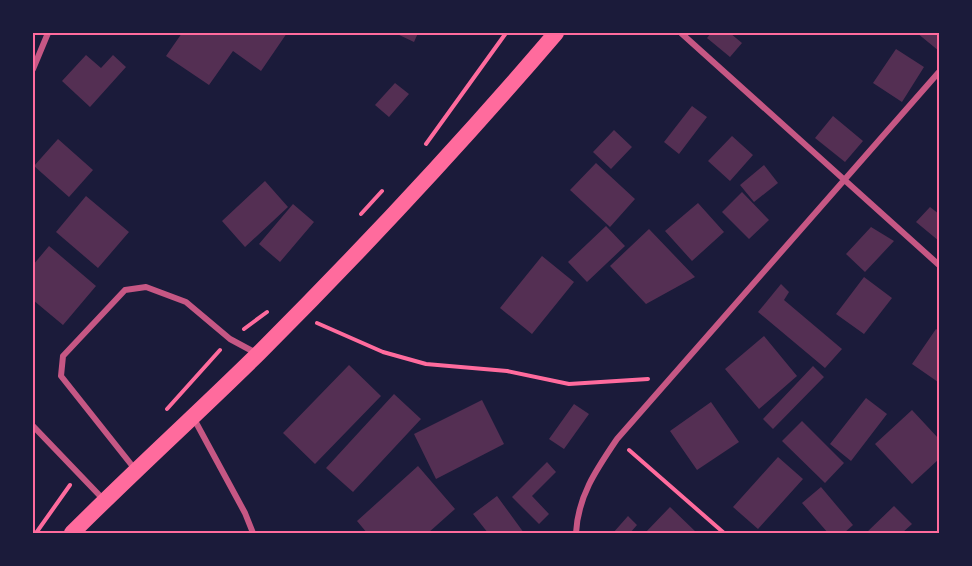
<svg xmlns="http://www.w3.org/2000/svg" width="972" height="566" font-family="'Asap Condensed',sans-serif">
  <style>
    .building { fill: #542f53 }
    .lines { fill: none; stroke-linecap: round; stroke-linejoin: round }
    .path { stroke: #ff6b9d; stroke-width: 4 }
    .minor { stroke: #c65784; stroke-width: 6 }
    .trunk { stroke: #ff6b9d; stroke-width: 16 }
    .neatline { fill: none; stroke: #ff6b9d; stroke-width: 2 }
  </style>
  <rect width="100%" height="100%" fill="#1b1b3a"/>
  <path class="building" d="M182,33H287L261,71L233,51L209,85L166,56Z
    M395,33H418L414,42Z
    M711,33H730L742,43L730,57L707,38Z
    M917,33H939V51Z
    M896,49L924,67L902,102L873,83Z
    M86,55L101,68L113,55L126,67L90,107L62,81Z
    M395,83L409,94L389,117L375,105Z
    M692,106L707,117L679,154L664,142Z
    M833,116L863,141L845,162L815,138Z
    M614,130L632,147L611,169L593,152Z
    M732,136L753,155L730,181L708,161Z
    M58,139L93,170L69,197L34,166Z
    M596,163L635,199L610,227L570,190Z
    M764,165L778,183L754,202L740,185Z
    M265,181L288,207L245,247L222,221Z
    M742,192L769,220L749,239L722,212Z
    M86,196L129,232L98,268L56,232Z
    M698,203L724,232L692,261L665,231Z
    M293,204L314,222L280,262L259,244Z
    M930,207L939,214V241L916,222Z
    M606,226L625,246L587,282L568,262Z
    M871,227L894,241L865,272L846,254Z
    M649,229L695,277L646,304L610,266Z
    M49,246L96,286L63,325L33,300V265Z
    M542,256L574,282L532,334L500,308Z
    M864,277L892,298L864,334L836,314Z
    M781,284L789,292L784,300L842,349L825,368L758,312Z
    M936,329L939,331L938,382L912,364Z
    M764,336L797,376L759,409L725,369Z
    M349,365L381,396L315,464L283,433Z
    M813,366L824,377L773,429L763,419Z
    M394,394L421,419L353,492L326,468Z
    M866,398L887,414L851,461L830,444Z
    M482,400L504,444L436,479L414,434Z
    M711,402L739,442L697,470L670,431Z
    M574,404L589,414L564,449L549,439Z
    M912,410L939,439V459L912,484L875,444Z
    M802,421L844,463L825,483L782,441Z
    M778,457L803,479L758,529L733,507Z
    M547,462L556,472L532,496L549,514L539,524L512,497Z
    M418,466L455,509L428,533H367L357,521Z
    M821,487L853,525L844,533H828L802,503Z
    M497,496L524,533H488L473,514Z
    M894,506L912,524L902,533H866Z
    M670,507L697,533H645Z
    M628,516L637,525L630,533H613Z"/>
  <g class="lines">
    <path class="path" d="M426,144L506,33
      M361,214L382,191
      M317,323L383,352L426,364L507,371L569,384L648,379
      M244,329L267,312
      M167,409L220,350
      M629,450L724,533
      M36,533L70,485"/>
    <path class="minor" d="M681,33L939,265
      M33,69L48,33
      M193,417L245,513L253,533
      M33,426L103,499
      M134,468L61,376L63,356L125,290L146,287L186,302L230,339L256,353
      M576,533C578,496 596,470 617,439L939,72"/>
    <path class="trunk" d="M72,533C133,472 197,414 259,353C362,250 461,144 556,33"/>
  </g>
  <rect width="972" height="566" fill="none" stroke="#1b1b3a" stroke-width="69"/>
  <rect x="34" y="34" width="904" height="498" class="neatline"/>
</svg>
